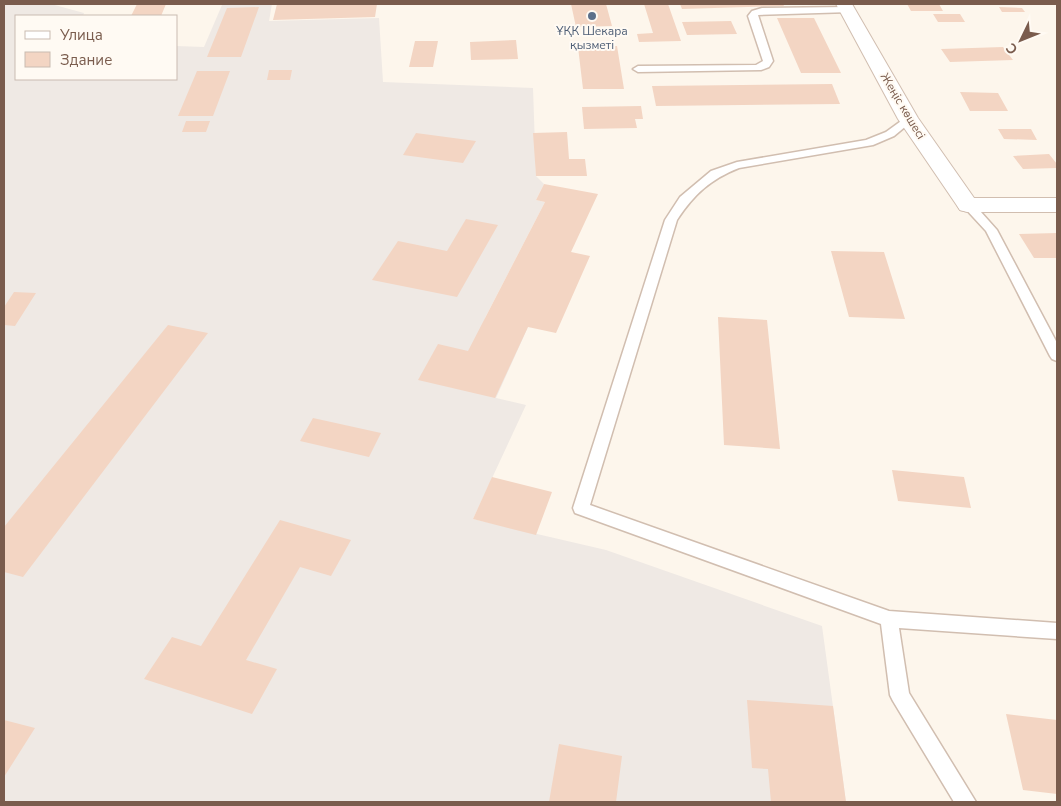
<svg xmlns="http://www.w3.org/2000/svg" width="1061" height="806" font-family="'Nunito Sans',sans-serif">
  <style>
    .industrial { fill: #efe9e4 }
    .building { fill: #f3d5c3 }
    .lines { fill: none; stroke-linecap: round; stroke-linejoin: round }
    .service-casing { stroke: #d1beb0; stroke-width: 3 }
    .minor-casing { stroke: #d1beb0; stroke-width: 2 }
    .tertiary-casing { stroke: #d1beb0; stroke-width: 2 }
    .service { fill: #fff; fill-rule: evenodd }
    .minor { fill: #fff; fill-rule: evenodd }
    .tertiary { fill: #fff; fill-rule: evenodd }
    .service-dot { fill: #5c6f8a; stroke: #fffaf3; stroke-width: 2 }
    .labels { text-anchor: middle; stroke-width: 4; stroke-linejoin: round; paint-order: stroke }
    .far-service-label { font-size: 12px; fill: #4e5e75; stroke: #fffaf3 }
    .far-street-label { font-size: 12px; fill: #7a5c4d; stroke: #fffaf3 }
  </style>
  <rect width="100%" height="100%" fill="#fdf6ec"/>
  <path class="industrial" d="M4,4H51L84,13L83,16H16V79H176V46L204,47L222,5L272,4L269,21L379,18L383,82L533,88L536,176L544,184L536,200L545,202L485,318L528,327L496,398L526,405L473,519L606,550L822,626L846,802H4Z"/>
  <path class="building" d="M137,4H166L161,16H131Z
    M277,4H377L375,17L273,20Z
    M571,4H606L612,26L576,27Z
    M644,4H668L681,41L639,42L637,34L653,33Z
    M680,4H783L784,6L682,9Z
    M907,4H939L943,11H911Z
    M259,7L241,57H207L227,8Z
    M999,7L1022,8L1025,12H1002Z
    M933,14H960L965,22H938Z
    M777,18H814L841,73H801Z
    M731,21L737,34L687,35L682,22Z
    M516,40L518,59L471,60L470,42Z
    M415,41H438L433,67H409Z
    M617,46L624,89H583L578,47Z
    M1003,47L1013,60L950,62L941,49Z
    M269,70H292L290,80H267Z
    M197,71H230L213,116H178Z
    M832,84L840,104L656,106L652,86Z
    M960,92L998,93L1008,111H970Z
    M641,106L643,119H635L637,128L584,129L582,107Z
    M186,121H210L206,132H182Z
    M998,129H1031L1037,140L1004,139Z
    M567,132L569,159H585L587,176H536L533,133Z
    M416,133L476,141L463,163L403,155Z
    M1049,154L1057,164V168L1023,169L1013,156Z
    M544,184L598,194L571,252L590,256L556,333L528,327L495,398L418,380L438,344L468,351L545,202L536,200Z
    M466,219L498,225L457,297L372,280L398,241L447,251Z
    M1057,233V258H1034L1019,234Z
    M831,251L884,252L905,319L849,317Z
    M14,292L36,293L15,326L4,325V307Z
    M718,317L767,320L780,449L724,445Z
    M168,325L208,333L23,577L4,572V527Z
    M313,418L381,433L369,457L300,441Z
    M892,470L964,477L971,508L898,501Z
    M492,477L552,492L536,535L473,519Z
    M280,520L351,540L331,576L300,567L246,660L277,669L252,714L144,679L172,637L201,646Z
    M747,700L833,706L846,802H771L768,769L752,768Z
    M1006,714L1057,720V794L1023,790Z
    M4,720L35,728L4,777Z
    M559,744L622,756L616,802H549Z"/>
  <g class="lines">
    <defs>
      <path id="service" d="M848,7L853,10L851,12L758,15L773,61L769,67L761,70L638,72L633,69L638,66L756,65L763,61L748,16L752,11L762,8Z
        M908,116L913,119L912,121L894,136L873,145L739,168C711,179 694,194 677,220L590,505L889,611L1057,623V639L899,628L909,693L976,802H954L893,701L890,695L881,624L575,513L573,508L665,220L680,197L711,171L737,162L866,140L886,132Z
        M968,201L972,202L997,230L1057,343V361L1052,359L1050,356L986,231L962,205Z"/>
      <path id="minor" d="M968,198H1057V212H968L960,210L957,205L960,200Z"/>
      <path id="tertiary" d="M836,4H852L918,118L979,205L976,210L968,212L960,210L898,119Z"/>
    </defs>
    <use href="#service" class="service-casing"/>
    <use href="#minor" class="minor-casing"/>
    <use href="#tertiary" class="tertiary-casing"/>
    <use href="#service" class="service"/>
    <use href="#minor" class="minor"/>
    <use href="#tertiary" class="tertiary"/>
  </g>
  <circle class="service-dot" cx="592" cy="16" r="5"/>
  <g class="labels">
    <g class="far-service-label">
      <text x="592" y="35">ҰҚК Шекара<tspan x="592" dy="14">қызметі</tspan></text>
    </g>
    <g class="far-street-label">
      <text transform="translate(903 106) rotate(59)" y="4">Жеңіс көшесі</text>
    </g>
  </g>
  <rect width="1061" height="806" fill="none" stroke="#7a5c4d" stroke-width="10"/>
  <rect x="15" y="15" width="162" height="65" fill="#fffaf3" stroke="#cabbb1"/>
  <rect x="25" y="31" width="25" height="8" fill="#ffffff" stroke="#cabbb1"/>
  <text x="60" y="40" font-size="15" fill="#7a5c4d">Улица</text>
  <rect x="25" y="52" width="25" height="15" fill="#f3d5c3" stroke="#cabbb1"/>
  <text x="60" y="65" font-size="15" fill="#7a5c4d">Здание</text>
  <g transform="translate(1021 40) rotate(227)" stroke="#fffaf3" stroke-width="4" paint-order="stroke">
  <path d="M0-4L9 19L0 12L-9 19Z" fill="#7a5c4d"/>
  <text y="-8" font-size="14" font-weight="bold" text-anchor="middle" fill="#7a5c4d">С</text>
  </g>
</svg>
